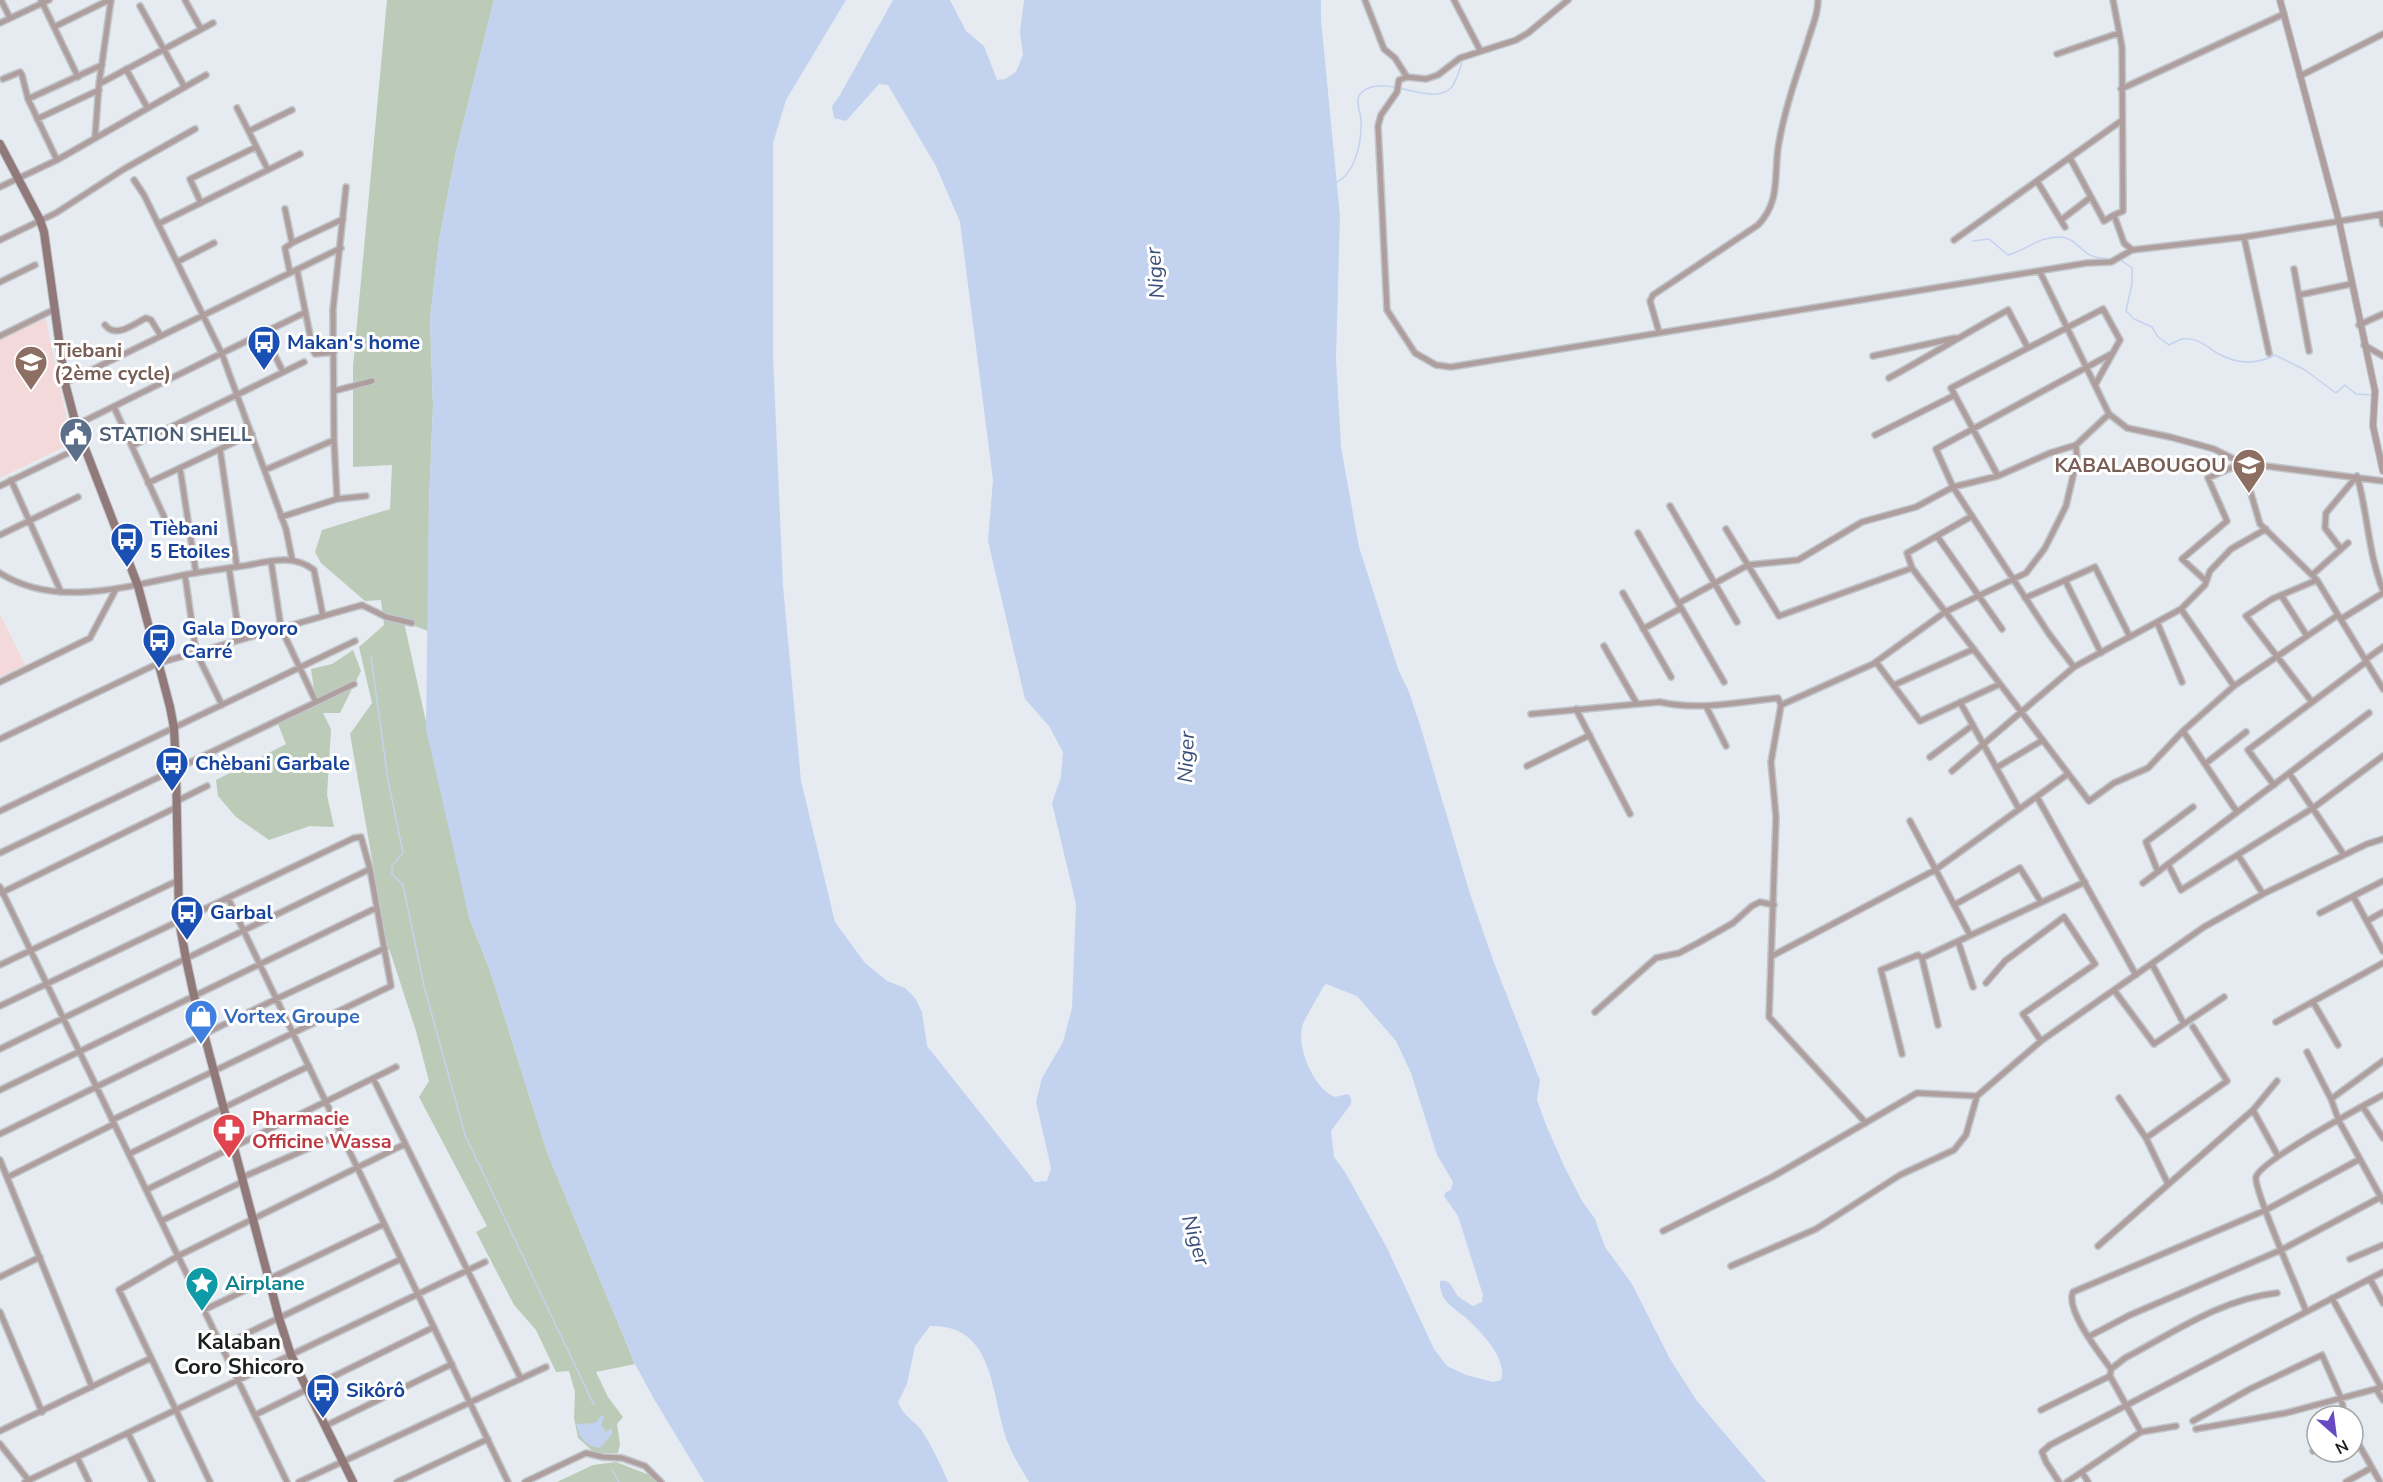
<svg xmlns="http://www.w3.org/2000/svg" width="2383" height="1482" font-family="'Nunito Sans',sans-serif">
  <style>
    .education { fill: #f4d9da }
    .green { fill: #bccbb8 }
    .water { fill: #c3d2ef; fill-rule: evenodd }
    .lines { fill: none; stroke-linecap: round; stroke-linejoin: round }
    .stream { stroke: #c3d2ef; stroke-width: 1.5 }
    .minor-casing { stroke: #c1c6ca; stroke-width: 8 }
    .tertiary-casing { stroke: #c1c6ca; stroke-width: 8 }
    .secondary-casing { stroke: #c1c6ca; stroke-width: 10 }
    .minor { stroke: #ae9e9e; stroke-width: 5 }
    .tertiary { stroke: #ae9e9e; stroke-width: 6 }
    .secondary { stroke: #917979; stroke-width: 8 }
    .labels { text-anchor: middle; stroke-width: 6; stroke-linejoin: round; paint-order: stroke }
    .transit-label { font-size: 20px; font-weight: bold; fill: #164399; stroke: #fff; text-anchor: start }
    .education-label { font-size: 20px; font-weight: bold; fill: #785e54; stroke: #fff; text-anchor: start }
    .service-label { font-size: 20px; font-weight: bold; fill: #4e5e75; stroke: #fff; text-anchor: start }
    .shop-label { font-size: 20px; font-weight: bold; fill: #366cbe; stroke: #fff; text-anchor: start }
    .health-label { font-size: 20px; font-weight: bold; fill: #be3a42; stroke: #fff; text-anchor: start }
    .culture-label { font-size: 20px; font-weight: bold; fill: #0d838f; stroke: #fff; text-anchor: start }
    .water-label { font-size: 21px; font-style: italic; fill: #3b5079; stroke: #fff }
    .quarter-label { font-size: 22px; font-weight: bold; fill: #1b1e1f; stroke: #fff }
  </style>
  <rect width="100%" height="100%" fill="#e5ebf0"/>
  <path class="education" d="M45,316L72,443L0,478V340Z
    M0,614L25,665L0,677Z"/>
  <path class="green" d="M387,0H494L456,152L439,240L430,319L433,406L429,504L428,631L404,622L469,917L490,971L547,1152L635,1364L596,1372L608,1397L623,1417L617,1424L620,1444L618,1453H595L578,1438L574,1418L575,1392L569,1371L556,1372L536,1330L514,1305L476,1232L487,1226L419,1097L429,1081L416,1031L386,939L350,734L372,703L359,647L384,625L381,600L365,601L321,563L315,552L322,530L390,509L392,465L353,467V367Z
    M353,650L361,671L340,713H323L331,729L327,795L334,827L310,826L269,840L236,817L218,796L216,780L286,744L278,724L315,697L311,669L332,664Z
    M616,1462L652,1476L656,1482H557L593,1465Z"/>
  <path class="water" d="M494,0H846L786,100L773,143V356L783,586L801,781L835,922L865,963L887,981L905,988L915,998L922,1012L927,1046L1035,1182L1047,1181L1051,1168L1036,1102L1042,1078L1063,1042L1072,1008L1076,904L1052,803L1061,777L1063,752L1049,726L1025,699L988,541L993,480L960,222L936,166L888,85L879,84L846,121L834,118L832,106L840,95L893,0H950L966,31L984,46L997,80L1005,79L1016,72L1023,55L1020,32L1024,0H1321V20L1340,216L1336,359L1341,447L1359,547L1398,669L1409,692L1420,725L1470,894L1493,960L1537,1073L1540,1080L1537,1100L1546,1125L1565,1168L1582,1201L1595,1219L1605,1247L1632,1284L1670,1359L1697,1401L1766,1482H1029C1022,1470 1014,1458 1009,1445C990,1400 998,1324 930,1326L915,1346L907,1384L898,1402C903,1415 910,1418 919,1427C928,1438 943,1469 948,1482H704L654,1399L635,1364L547,1152L490,971L469,917L426,729L429,504L433,406L430,319L439,240L456,152ZM1326,984L1357,996L1396,1041L1411,1073L1437,1155L1453,1182L1451,1190L1446,1192L1444,1196L1458,1216L1483,1295L1482,1302L1473,1306C1468,1303 1463,1300 1459,1297C1452,1290 1452,1279 1440,1281C1439,1300 1452,1307 1465,1317C1480,1331 1508,1358 1501,1380L1493,1382L1466,1375L1447,1366L1434,1349L1387,1248L1345,1172L1334,1157L1331,1131L1351,1104V1098L1348,1094L1335,1097C1314,1089 1295,1046 1303,1024C1308,1012 1317,999 1323,987Z
    M602,1415L604,1417L601,1425L606,1432L612,1428V1434L600,1448C585,1446 580,1438 576,1424L595,1423Z"/>
  <g class="lines">
    <path class="stream" d="M1335,183C1356,174 1362,141 1361,119C1360,110 1354,99 1362,92C1385,72 1431,108 1451,88C1457,81 1459,70 1462,62
      M1973,241L1989,239L2008,255C2027,250 2039,236 2061,237C2082,239 2081,263 2115,258
      M2119,259L2132,268V284L2126,311L2134,319L2152,327L2158,337L2169,345C2173,343 2178,340 2182,339C2197,337 2206,346 2217,353C2236,364 2256,365 2275,355L2305,370L2336,393L2345,385L2356,394L2373,395
      M371,657L388,780L403,853L392,866V874L403,885L424,986L465,1135L594,1405
      M612,1469L619,1482"/>
    <defs>
      <path id="minor" d="M1,0L10,18
        M41,0L78,77
        M185,0L201,29
        M1365,0L1384,49L1395,58L1407,77
        M1454,0L1480,50
        M1568,0L1528,33L1516,40L1460,58L1438,75L1426,79L1407,77L1399,80L1397,92L1381,115L1378,126L1387,310L1415,353L1436,365L1451,367L2087,263L2111,262L2132,250L2244,237L2383,214
        M2113,0L2122,47L2123,211L2114,215L2124,243L2132,250
        M140,6L184,86
        M0,23L49,0
        M54,27L109,0
        M2057,54L2119,33
        M126,69L147,107
        M2300,76L2383,34
        M3,79L20,72L22,75L28,99L57,160
        M99,84L213,23
        M2121,89L2284,14
        M28,99L102,65
        M237,108L268,170
        M37,119L99,90
        M249,131L292,110
        M95,137L99,84L111,0
        M2070,158L2104,221L2114,215
        M134,180L144,195L222,354L286,529L292,559
        M2037,181L2065,227
        M0,187L57,160L206,75
        M201,203L190,179L256,147
        M285,209L292,243L285,248L290,273
        M2381,214L2383,224
        M2061,220L2091,197
        M158,224L300,154
        M2244,237L2269,353
        M0,240L56,213L124,169L195,129
        M1954,240L2121,121
        M292,243L343,219
        M177,262L214,243
        M2294,269L2309,351
        M297,270L313,350L315,354L334,352
        M2040,272L2109,414
        M0,282L35,265
        M2299,295L2351,284
        M105,325C116,339 134,324 146,318L151,320L161,336
        M2359,325L2383,314
        M1659,332L1650,301L1653,295L1758,225C1782,200 1773,173 1779,142C1785,109 1796,77 1807,44C1811,28 1818,17 1818,0
        M264,333L283,372
        M0,336L53,310
        M2364,345L2383,356
        M1873,356L1955,338
        M1889,378C1929,356 1968,332 2008,310L2028,348
        M65,383L341,248
        M334,391L372,381
        M114,407L171,532
        M76,425L304,313
        M1875,435L1955,395
        M132,446L304,362
        M220,449L237,567
        M180,468L196,573
        M265,470L334,440
        M1998,476L1951,388L2103,309L2120,340L2095,385
        M2357,476C2368,513 2368,554 2383,590
        M11,480L61,592
        M148,483L252,434
        M0,486L83,446
        M337,499L334,440L333,310L346,187
        M1670,506L1737,622
        M1972,516L1907,553L1912,568L2089,801L2114,783L2148,768L2183,731L2234,686L2338,615
        M281,517L337,499L366,496
        M1726,529L1779,616L1912,568
        M1638,533L1724,682
        M0,535L78,497
        M1937,536L2002,629
        M2341,549L2325,528L2326,513L2357,476
        M271,561L281,628L316,702
        M229,568L240,640
        M0,573C55,608 125,587 184,575C203,571 224,569 243,566C268,562 292,553 314,570L323,616
        M185,575L196,652L222,705
        M2312,575L2348,543
        M2065,580L2101,653
        M2206,581L2182,559L2227,521L2208,478L2242,463L2260,524L2317,580L2383,689
        M1623,593L1671,677
        M2281,595L2307,636
        M2025,598L2095,567L2130,637
        M1679,603L1748,565L1798,560L1862,522L1916,507L1953,487L1998,476L2050,453L2076,445L2109,414L2127,428L2170,437L2214,449L2242,463L2383,481
        M2181,609L2234,686
        M2341,619L2383,593
        M2157,622L2182,682
        M1643,629L1681,608
        M1604,646L1637,704
        M2365,660L2383,647
        M1876,662L1920,721L2000,684
        M2074,667L2049,634L1953,487L1936,449L2113,353
        M0,682L90,638L116,589
        M1894,685L1974,649
        M1960,702L2019,809
        M2312,702L2246,616L2272,599L2317,580
        M1781,705L1873,664L1945,612L2026,573L2045,548L2066,506L2077,459L2076,445
        M1706,706L1726,746
        M1576,709L1630,814
        M1531,714L1660,702C1698,711 1739,702 1778,698L1781,705L1771,762L1776,817L1769,1017L1866,1123
        M2183,731L2237,812
        M0,739L159,663L362,605L386,617L412,623
        M1930,757L1973,725
        M2205,764L2246,732
        M1527,766L1590,735
        M1996,768L2043,740
        M1952,771L2074,667L2181,609L2205,585L2210,571L2231,549L2266,529
        M2289,773L2344,855
        M2274,785L2248,750L2366,662
        M2037,797L2136,975
        M177,801L207,786
        M0,811L355,641
        M1910,821L1970,935
        M0,853L354,684
        M2238,855L2263,894
        M2168,864L2181,890L2313,808L2383,756
        M2158,872L2146,842L2193,807
        M2143,883L2369,713
        M0,887L287,1482
        M1,893L177,807
        M2353,896L2383,951
        M228,898L508,1482
        M1954,905L2020,868L2041,902
        M2320,913L2383,881
        M2367,921L2383,912
        M1958,941L1973,987
        M1772,956L1935,870L2068,774
        M1922,958L1938,1025
        M2152,964L2184,1024
        M0,965L179,880
        M1986,983L2005,961L2064,917L2095,964L2023,1014L2041,1041
        M2114,990L2154,1044L2224,997
        M2313,1002L2338,1045
        M0,1006L354,838L361,837L370,869L391,986L112,1120
        M1595,1012L1656,958L1679,953L1698,943L1733,923L1752,906L1760,902L1774,905
        M2276,1022L2383,963
        M0,1049L370,869
        M2307,1052L2331,1099L2339,1121L2383,1201
        M1902,1054L1881,970L1918,955L1922,958L2085,882
        M373,1078L521,1379
        M0,1090L376,908
        M2119,1098L2146,1138L2168,1184
        M2331,1099L2383,1061
        M2363,1107L2383,1138
        M2253,1110L2278,1156
        M0,1134L276,999L385,948
        M2146,1138L2227,1081L2193,1027
        M129,1154L309,1066
        M0,1160L92,1387
        M8,1177L114,1124
        M243,1177L341,1134
        M146,1190L396,1067
        M161,1221L244,1181
        M1663,1231L1772,1177L1917,1093L1977,1096
        M2098,1246L2253,1110L2277,1081
        M2350,1259L2383,1245
        M1731,1266L1816,1229L1900,1175L1954,1150L1966,1135L1977,1096L2041,1041L2204,927L2263,894L2367,844L2383,839
        M0,1277L40,1257
        M2370,1279L2383,1303
        M2332,1298L2381,1387
        M204,1310L384,1224
        M2306,1311C2299,1292 2253,1188 2256,1177C2260,1161 2363,1106 2383,1095
        M0,1312L42,1412
        M2088,1337L2130,1315L2281,1250L2381,1197
        M221,1346L401,1259
        M2111,1369C2100,1354 2065,1310 2073,1292L2266,1210L2360,1159
        M2110,1376L2111,1369L2125,1358C2173,1333 2221,1299 2277,1293
        M2376,1389L2383,1400
        M2041,1410L2110,1376L2141,1432L2176,1426
        M255,1415L434,1327
        M2193,1421L2250,1389L2322,1355L2341,1398L2345,1416
        M325,1426L452,1364
        M2196,1429L2286,1413L2383,1387
        M0,1431L151,1358
        M128,1433L152,1482
        M2353,1434L2380,1482
        M0,1444L30,1482
        M2313,1451L2317,1448
        M77,1457L89,1482
        M2082,1472L2088,1482
        M25,1482L485,1262
        M210,1482L119,1290L178,1256L405,1144
        M299,1482L546,1367
        M397,1482L488,1439
        M525,1482L586,1453L603,1457L622,1458L645,1466L661,1482
        M2059,1482L2046,1462L2042,1452L2050,1445L2383,1272
        M2067,1482L2141,1432
        M2346,1482L2371,1468"/>
      <path id="tertiary" d="M2280,0L2339,221L2375,391L2373,426L2383,471"/>
      <path id="secondary" d="M0,144L40,220L44,232L65,383L76,425L138,586L170,707L174,728L176,769L179,921L186,959L194,996L279,1318L291,1355L307,1389L353,1482"/>
    </defs>
    <use href="#minor" class="minor-casing"/>
    <use href="#tertiary" class="tertiary-casing"/>
    <use href="#secondary" class="secondary-casing"/>
    <use href="#minor" class="minor"/>
    <use href="#tertiary" class="tertiary"/>
    <use href="#secondary" class="secondary"/>
  </g>
  <defs>
    <symbol id="bus-pin" viewBox="-11 -11 22 30"><path d="M0 17L-7.5 6A9.5 9.5 0 1 1 7.5 6Z" fill="#1a4fb4" stroke="#fff"/><path d="M-5-6H5V4H4V6H2V4H-2V6H-4V4H-5ZM-3.5-4V0h7V-4ZM-3.5 1.2v1.5H-2V1.2ZM2 1.2v1.5H3.5V1.2Z" fill="#fff"/></symbol>
    <symbol id="school-pin" viewBox="-11 -11 22 30"><path d="M0 17L-7.5 6A9.5 9.5 0 1 1 7.5 6Z" fill="#8d6e63" stroke="#fff"/><path d="M0-5L7-2L0 1L-7-2ZM-4 1L0 2.5L4 1V4Q0 6-4 4Z" fill="#fff"/></symbol>
    <symbol id="civic-pin" viewBox="-11 -11 22 30"><path d="M0 17L-7.5 6A9.5 9.5 0 1 1 7.5 6Z" fill="#5c6f8a" stroke="#fff"/><path d="M-.6-6.5H3V-4.5H.6V-3L4-1V1h2V6H-6V1h2V-1L-.6-3ZM-1.2 2.5V6h2.4V2.5Z" fill="#fff"/></symbol>
    <symbol id="shop-pin" viewBox="-11 -11 22 30"><path d="M0 17L-7.5 6A9.5 9.5 0 1 1 7.5 6Z" fill="#3f7fe0" stroke="#fff"/><path d="M-5-2.5h2.3a2.7 3.5 0 0 1 5.4 0H5L5.5 6h-11ZM-1.5-2.5h3a1.5 2.3 0 0 0-3 0Z" fill="#fff"/></symbol>
    <symbol id="pharmacy-pin" viewBox="-11 -11 22 30"><path d="M0 17L-7.5 6A9.5 9.5 0 1 1 7.5 6Z" fill="#e0444e" stroke="#fff"/><path d="M-2-6h4v4h4v4h-4v4h-4v-4h-4v-4h4Z" fill="#fff"/></symbol>
    <symbol id="sight-pin" viewBox="-11 -11 22 30"><path d="M0 17L-7.5 6A9.5 9.5 0 1 1 7.5 6Z" fill="#0f9aa8" stroke="#fff"/><path d="M0-6L1.8-2.2L6-1.7L2.9 1.2L3.7 5.4L0 3.3L-3.7 5.4L-2.9 1.2L-6-1.7L-1.8-2.2Z" fill="#fff"/></symbol>
  </defs>
  <g fill-rule="evenodd">
    <use href="#bus-pin" x="245" y="323" width="38" height="52"/>
    <use href="#school-pin" x="12" y="343" width="38" height="52"/>
    <use href="#civic-pin" x="57" y="415" width="38" height="52"/>
    <use href="#school-pin" x="2230" y="446" width="38" height="52"/>
    <use href="#bus-pin" x="108" y="520" width="38" height="52"/>
    <use href="#bus-pin" x="140" y="621" width="38" height="52"/>
    <use href="#bus-pin" x="153" y="744" width="38" height="52"/>
    <use href="#bus-pin" x="168" y="893" width="38" height="52"/>
    <use href="#shop-pin" x="182" y="997" width="38" height="52"/>
    <use href="#pharmacy-pin" x="210" y="1111" width="38" height="52"/>
    <use href="#sight-pin" x="183" y="1264" width="38" height="52"/>
    <use href="#bus-pin" x="304" y="1371" width="38" height="52"/>
  </g>
  <g class="labels">
    <g class="transit-label">
      <text x="287" y="349">Makan's home</text>
      <text x="150" y="535">Tièbani<tspan x="150" dy="23">5 Etoiles</tspan></text>
      <text x="182" y="635">Gala Doyoro<tspan x="182" dy="23">Carré</tspan></text>
      <text x="195" y="770">Chèbani Garbale</text>
      <text x="210" y="919">Garbal</text>
      <text x="346" y="1397">Sikôrô</text>
    </g>
    <g class="education-label">
      <text x="54" y="357">Tiebani<tspan x="54" dy="23">(2ème cycle)</tspan></text>
      <text x="2226" y="472" text-anchor="end">KABALABOUGOU</text>
    </g>
    <g class="service-label">
      <text x="99" y="441">STATION SHELL</text>
    </g>
    <g class="shop-label">
      <text x="224" y="1023">Vortex Groupe</text>
    </g>
    <g class="health-label">
      <text x="252" y="1125">Pharmacie<tspan x="252" dy="23">Officine Wassa</tspan></text>
    </g>
    <g class="culture-label">
      <text x="225" y="1290">Airplane</text>
    </g>
    <g class="water-label">
      <text transform="translate(1155 273) rotate(-95)" y="7">Niger</text>
      <text transform="translate(1186 757) rotate(-88)" y="7">Niger</text>
      <text transform="translate(1196 1240) rotate(73)" y="7">Niger</text>
    </g>
    <g class="quarter-label">
      <text x="239" y="1349">Kalaban<tspan x="239" dy="25">Coro Shicoro</tspan></text>
    </g>
  </g>
  <g transform="translate(2335 1434) rotate(152)"><circle r="28" fill="#ffffff" stroke="#a4a5a5" stroke-width="1.5"/>
  <path d="M0-4.5L10 22L0 15L-10 22Z" fill="#6849c2"/>
  <text y="-9" font-size="16" font-weight="bold" text-anchor="middle" fill="#1b1e1f">N</text>
  </g>
</svg>
